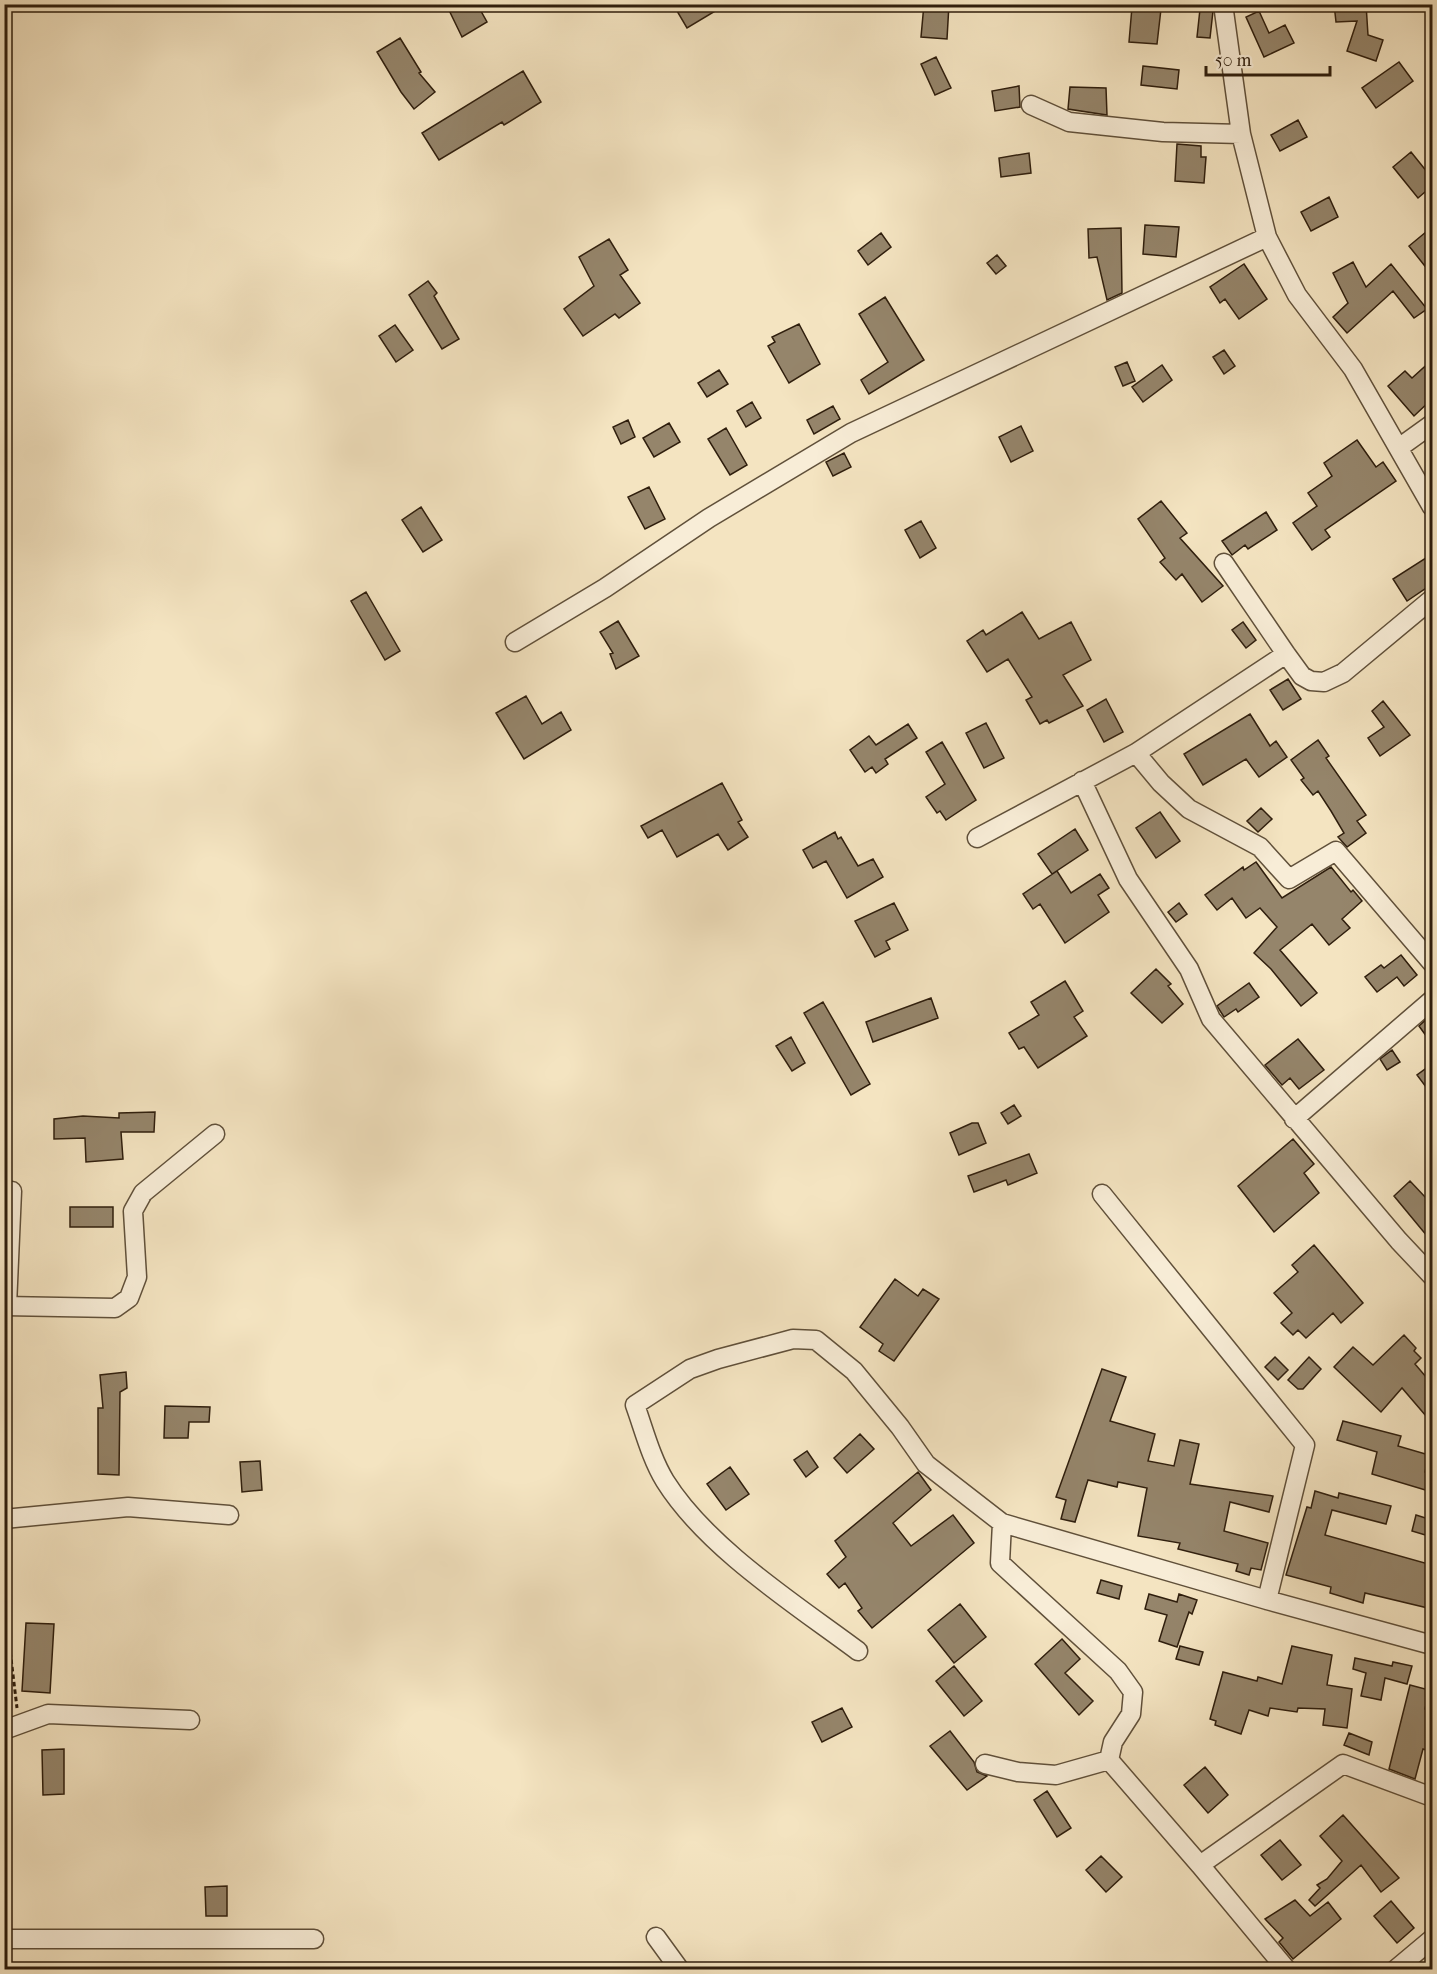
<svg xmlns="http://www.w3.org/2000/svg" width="1437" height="1974" font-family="'IM FELL French Canon',serif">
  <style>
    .building { fill: #95856b; stroke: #2f1e0d; stroke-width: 1.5 }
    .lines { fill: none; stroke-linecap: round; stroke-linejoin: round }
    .minor-casing { stroke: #60503a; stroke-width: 21 }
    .path { stroke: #2f1e0d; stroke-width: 3; stroke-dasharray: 4.5 3; stroke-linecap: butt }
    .minor { stroke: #f8edd7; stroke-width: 18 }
  </style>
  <rect width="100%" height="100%" fill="#f4e4c1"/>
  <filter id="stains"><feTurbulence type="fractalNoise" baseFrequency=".00333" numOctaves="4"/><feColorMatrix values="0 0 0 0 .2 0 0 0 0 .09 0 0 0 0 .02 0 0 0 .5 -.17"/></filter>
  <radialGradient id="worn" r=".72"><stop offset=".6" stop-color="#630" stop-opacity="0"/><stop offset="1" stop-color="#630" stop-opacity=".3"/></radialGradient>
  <path class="building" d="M446,4H477L487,22L462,37Z
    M688,4H727L687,28L677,11Z
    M924,4H949L947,39L921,37Z
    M1334,4H1366L1368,35L1383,40L1376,61L1347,51L1357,21L1336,22Z
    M1132,7L1161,9L1157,44L1129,42Z
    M1200,9L1213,11L1210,38L1197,37Z
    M1259,11L1269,33L1285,25L1294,43L1264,57L1246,17Z
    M400,38L421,72L419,73L435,92L414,109L401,92L377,52Z
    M936,57L951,88L935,95L921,64Z
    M1399,62L1413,81L1376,108L1362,88Z
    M1143,66L1179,70L1177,89L1141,85Z
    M523,71L541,102L504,125L502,122L439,160L422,133Z
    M1019,86L1020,107L995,111L992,91Z
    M1070,87L1106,88L1107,115L1068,109Z
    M1298,120L1307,137L1280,151L1271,135Z
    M1177,144L1201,146V157H1206L1204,183L1175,181Z
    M1411,152L1432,178V186L1418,198L1393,167Z
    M1029,153L1031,173L1001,177L999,158Z
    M1329,197L1338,217L1311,231L1301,212Z
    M1145,225L1179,227L1176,257L1143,254Z
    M1432,227V275L1409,246Z
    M1121,228L1122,293L1107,300L1097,257L1089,258L1088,229Z
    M881,233L891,247L868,265L858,251Z
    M609,239L628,270L620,275L640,303L619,318L615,314L583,336L564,309L594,286L579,257Z
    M997,255L1006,266L996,274L987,263Z
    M1353,262L1366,287L1391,264L1427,309L1414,318L1393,291L1347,333L1333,317L1348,303L1333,273Z
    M1244,264L1267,299L1239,319L1225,299L1220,303L1210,287Z
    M428,281L437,293L434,296L459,339L442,349L409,295Z
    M885,297L924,360L869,394L861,380L888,362L859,314Z
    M799,324L820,364L789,383L768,346L775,342L772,337Z
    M395,325L413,350L396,362L379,336Z
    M1224,350L1235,366L1224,374L1213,357Z
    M1432,360V399L1414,416L1388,386L1405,371L1412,378Z
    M1127,362L1135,381L1123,386L1115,367Z
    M1162,365L1172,380L1143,402L1132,387Z
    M719,370L728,384L707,397L698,383Z
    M752,402L761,418L746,427L737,411Z
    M833,406L840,419L814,434L807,420Z
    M628,420L635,437L621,444L613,427Z
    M669,423L680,442L654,457L643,438Z
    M1021,426L1033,451L1011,462L999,437Z
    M726,428L747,465L730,475L708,439Z
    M1357,440L1376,467L1383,462L1396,481L1325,530L1330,537L1312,550L1293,523L1317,506L1308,493L1332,476L1324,463Z
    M844,453L851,467L833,476L826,462Z
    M649,487L665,519L645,529L628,497Z
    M1161,501L1187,533L1180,538L1223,586L1202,602L1182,574L1176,580L1160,562L1165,558L1138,519Z
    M421,507L442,540L423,552L402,520Z
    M1266,512L1277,530L1248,549L1245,545L1232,555L1222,541Z
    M921,521L936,548L920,558L905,530Z
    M1432,554V584L1407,601L1393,579Z
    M366,592L400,651L385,660L351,601Z
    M1022,612L1039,639L1071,622L1091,660L1063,675L1083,706L1049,723L1047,720L1040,724L1026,700L1032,697L1008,659L987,672L967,641L983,630L986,635Z
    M618,621L639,656L616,669L610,654L613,653L600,632Z
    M1243,622L1256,640L1246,648L1232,630Z
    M1288,679L1301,699L1283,710L1270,690Z
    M526,696L542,724L561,712L571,730L524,759L496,713Z
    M1106,699L1123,732L1104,742L1087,710Z
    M1383,701L1410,735L1380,756L1368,738L1384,727L1372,711Z
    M1250,714L1270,746L1276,741L1287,757L1259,777L1246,759L1203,785L1184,754Z
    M986,723L1004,758L984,768L966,733Z
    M908,724L917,738L885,759L888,764L876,773L872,767L865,772L850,750L869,736L876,745Z
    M1318,740L1329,756L1326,758L1366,815L1357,821L1366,833L1347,847L1338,837L1344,833L1331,811L1318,791L1313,795L1301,780L1304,778L1291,760Z
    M942,742L976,800L946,820L940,811L937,813L926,797L945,784L926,752Z
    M722,783L742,820L738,822L748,837L728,850L718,834L677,857L662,830L648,838L641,826Z
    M1261,808L1272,819L1258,832L1247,821Z
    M1160,812L1180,841L1156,858L1136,828Z
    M1075,829L1088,850L1052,874L1038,854Z
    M835,832L838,839L841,837L858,866L873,859L883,877L847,898L826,861L813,868L803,850Z
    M1256,862L1282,898L1331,867L1351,892L1353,890L1362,901L1342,919L1350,928L1329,945L1312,924L1280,950L1317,993L1301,1006L1271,969L1254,953L1277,927L1260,908L1246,918L1232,898L1217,910L1205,895L1243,867L1244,870Z
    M1057,871L1071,893L1100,874L1109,888L1098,895L1109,912L1065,943L1040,904L1033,909L1023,894Z
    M894,903L908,930L886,941L890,949L875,957L855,921Z
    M1179,903L1187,914L1176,922L1168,912Z
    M1401,955L1417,975L1404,986L1397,977L1377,992L1365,977L1381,965L1384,968Z
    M1156,969L1171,984L1168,986L1183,1004L1162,1023L1131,993Z
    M1065,981L1083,1011L1074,1017L1087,1036L1038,1068L1024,1047L1019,1049L1009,1033L1039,1015L1031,1002Z
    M1249,983L1259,997L1238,1012L1236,1009L1224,1017L1217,1006Z
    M931,998L938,1018L873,1042L866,1022Z
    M823,1002L870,1084L851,1095L804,1013Z
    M1432,1014V1044L1419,1026Z
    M791,1037L805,1063L792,1071L776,1046Z
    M1298,1039L1324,1070L1299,1089L1290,1078L1282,1085L1265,1065Z
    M1392,1050L1400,1062L1387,1070L1380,1059Z
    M1432,1064V1095L1417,1075Z
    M1014,1105L1021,1116L1008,1124L1001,1113Z
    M155,1112L154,1132H121L123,1159L86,1162L85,1138L54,1139V1119L83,1116L119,1118V1113Z
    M972,1123H978L986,1143L959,1155L950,1133Z
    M1293,1139L1314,1164L1304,1173L1319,1193L1274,1232L1238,1186Z
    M1029,1154L1037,1173L1008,1185L1006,1180L974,1192L968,1176Z
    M1410,1181L1426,1198L1432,1192V1242L1394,1196Z
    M70,1207H113V1227H70Z
    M1314,1245L1363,1303L1341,1323L1333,1313L1306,1338L1298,1330L1293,1335L1281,1323L1292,1313L1274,1293L1298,1272L1292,1265Z
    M895,1279L918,1296L923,1289L939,1299L894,1361L879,1351L883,1344L860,1327Z
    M1404,1335L1416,1348L1414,1351L1421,1358L1415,1364L1432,1384V1423L1402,1388L1381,1412L1334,1367L1353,1347L1373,1365Z
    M1275,1357L1288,1370L1278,1380L1265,1367Z
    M1309,1357L1321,1369L1303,1389H1298L1288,1380Z
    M1102,1369L1126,1377L1110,1421L1155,1434L1148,1461L1174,1466L1180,1440L1199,1444L1190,1484L1273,1496L1269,1512L1230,1502L1224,1531L1268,1543L1261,1570L1251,1568L1249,1575L1236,1571L1238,1564L1178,1549L1180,1543L1138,1536L1147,1488L1118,1482L1117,1487L1088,1480L1075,1522L1061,1519L1066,1500L1056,1497Z
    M126,1372L127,1388L120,1392L119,1475L98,1474V1408H103L100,1375Z
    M165,1406L210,1407L209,1422H189L188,1438H164Z
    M1343,1421L1401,1436L1398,1446L1429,1455L1425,1472L1432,1474V1492L1372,1474L1377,1452L1337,1440Z
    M860,1434L874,1449L847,1473L834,1458Z
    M807,1451L818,1467L806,1477L794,1460Z
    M260,1461L262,1490L242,1492L240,1462Z
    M730,1467L749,1494L726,1510L707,1484Z
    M918,1472L931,1490L893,1523L911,1546L953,1515L974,1543L872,1628L858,1611L862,1608L845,1583L839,1588L827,1574L846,1557L835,1541Z
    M1315,1491L1338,1498L1339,1493L1391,1506L1386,1524L1332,1510L1325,1535L1432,1565V1609L1365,1593L1363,1603L1330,1593L1331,1587L1286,1575L1307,1507L1311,1508Z
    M1416,1515L1432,1520V1537L1412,1531Z
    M1101,1580L1122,1586L1119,1599L1097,1593Z
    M1149,1594L1177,1602L1179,1594L1197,1600L1192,1614L1189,1612L1177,1647L1159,1641L1167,1615L1145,1609Z
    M960,1604L986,1637L954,1663L928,1630Z
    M26,1623L54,1624L50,1693L22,1691Z
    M1062,1639L1080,1659L1065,1673L1093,1701L1079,1715L1035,1664Z
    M1180,1646L1203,1652L1199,1665L1176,1659Z
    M1292,1646L1332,1655L1327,1685L1352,1689L1347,1728L1323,1725L1325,1709L1298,1708L1297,1712L1270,1708L1268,1716L1249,1710L1241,1734L1215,1725L1216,1721L1210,1719L1223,1672L1257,1681L1258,1677L1282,1684Z
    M1355,1658L1392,1666L1393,1662L1412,1666L1407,1684L1385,1678L1381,1700L1361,1696L1366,1673L1353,1669Z
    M954,1666L982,1701L964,1716L936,1681Z
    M1410,1685L1429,1690L1425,1709L1432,1711V1752L1423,1749L1415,1779L1389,1769Z
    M842,1708L852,1727L822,1742L812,1722Z
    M950,1731L974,1762L977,1772L987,1776L967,1790L930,1746Z
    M1349,1733L1372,1742L1369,1755L1344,1745Z
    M64,1749V1794L43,1795L42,1750Z
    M1205,1767L1228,1795L1208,1813L1184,1785Z
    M1047,1791L1071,1828L1057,1837L1034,1800Z
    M1343,1815L1399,1878L1381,1892L1361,1865L1315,1906L1309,1900L1320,1888L1317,1885L1327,1879L1342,1861L1320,1836Z
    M1280,1840L1301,1865L1282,1880L1261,1855Z
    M1101,1856L1122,1877L1106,1892L1086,1870Z
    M227,1886V1916H206L205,1887Z
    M1295,1900L1310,1916L1328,1902L1341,1919L1293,1959L1279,1942L1283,1938L1265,1919Z
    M1391,1901L1414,1928L1397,1943L1374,1916Z"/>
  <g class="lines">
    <defs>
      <path id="minor" d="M1223,4L1241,134L1267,237L1297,295L1353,369L1432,507
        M1031,105L1069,122L1163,132L1241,134
        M1400,447L1432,424
        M1224,563L1286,654L1302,676L1311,681L1324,682L1343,673L1432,599
        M515,642L605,588L709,518L851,433L1267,237
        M1136,753L1161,783L1189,809L1260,847L1289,879L1336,851L1432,963
        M1082,781L1128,879L1189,969L1211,1019L1399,1241L1432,1276
        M977,838L1136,753L1286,654
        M1294,1119L1432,1000
        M1102,1194L1305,1445L1267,1600
        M4,1306L115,1308L129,1298L137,1277L133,1211L143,1193L215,1134
        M7,1306L12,1191
        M4,1519L128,1507L229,1515
        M1002,1523L1000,1563L1118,1671L1133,1692L1131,1714L1113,1742L1109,1760L1200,1865L1343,1764L1432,1797
        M858,1651C795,1604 707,1548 665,1481C651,1458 644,1430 635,1405L690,1369L718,1359L793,1339L816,1340L854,1371L900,1427L926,1464L1002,1523L1267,1600L1432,1645
        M4,1730L48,1714L190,1720
        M985,1764L1018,1772L1056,1775L1109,1760
        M1200,1865L1287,1970
        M656,1937L680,1970
        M4,1939H314
        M1395,1970L1432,1939"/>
    </defs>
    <use href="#minor" class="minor-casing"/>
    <path class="path" d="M4,1600L17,1708"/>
    <use href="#minor" class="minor"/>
  </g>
  <rect width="1437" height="1974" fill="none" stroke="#f4e4c1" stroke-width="24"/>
  <rect x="6" y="6" width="1425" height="1962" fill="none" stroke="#2f1e0d" stroke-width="3"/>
  <rect x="12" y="12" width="1413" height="1950" fill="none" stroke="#2f1e0d" stroke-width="1.5"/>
  <path d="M1206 66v9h124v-9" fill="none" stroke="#2f1e0d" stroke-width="3"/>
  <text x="1215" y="66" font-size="18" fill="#2f1e0d" stroke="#f8edd7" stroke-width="4.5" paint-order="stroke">50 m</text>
  <rect width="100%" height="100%" filter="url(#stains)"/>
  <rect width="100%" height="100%" fill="url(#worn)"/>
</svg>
